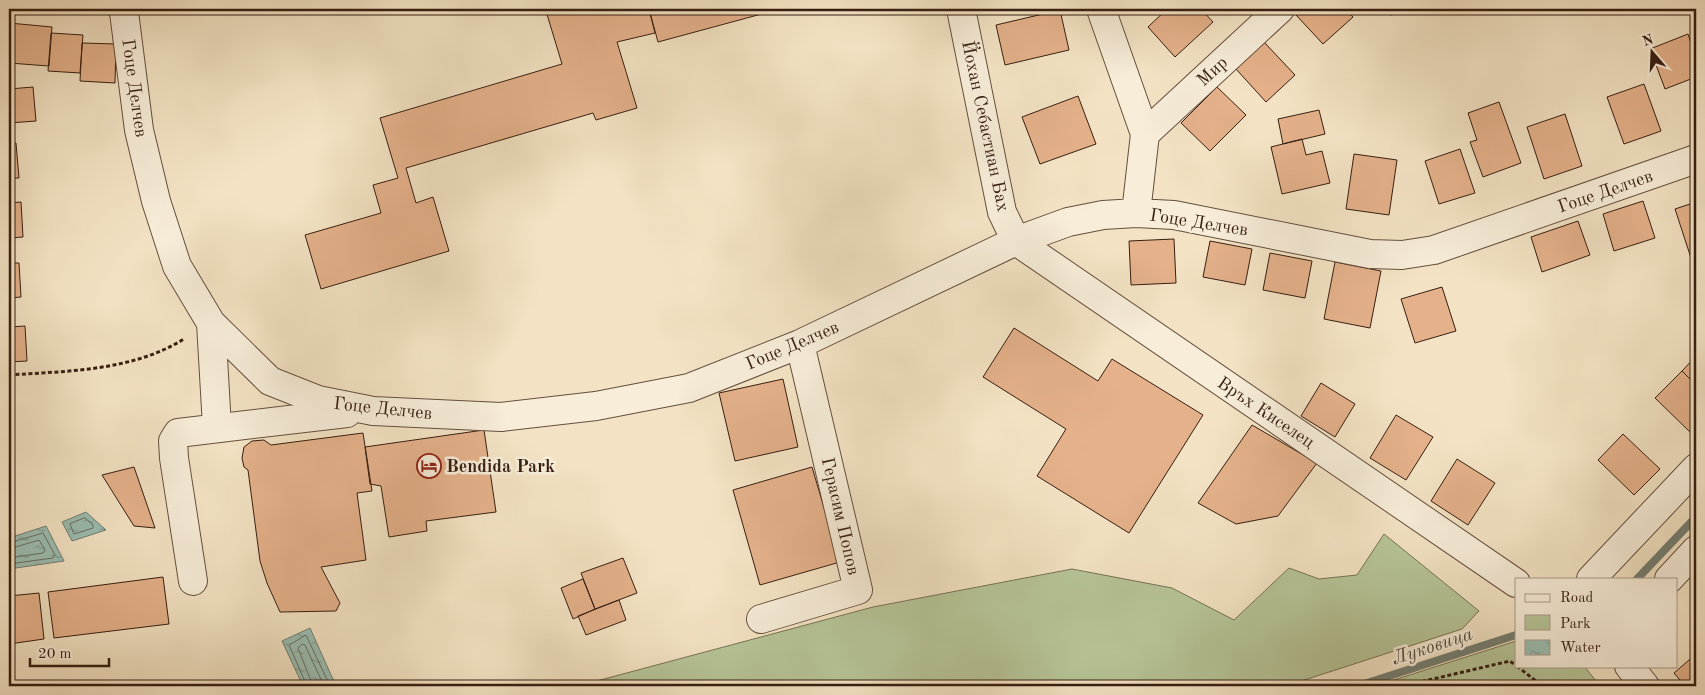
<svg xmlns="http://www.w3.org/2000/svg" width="1705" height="695" font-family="'Old Standard TT',serif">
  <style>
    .green { fill: #b6c598; stroke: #767254 }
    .water { fill: url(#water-ripples); stroke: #737e72 }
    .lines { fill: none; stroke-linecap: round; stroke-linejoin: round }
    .shore { stroke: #686e62; stroke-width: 1 }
    .stream { stroke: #737e72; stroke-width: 8 }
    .building { fill: #e4b18a; stroke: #361e11 }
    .minor-casing { stroke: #654f3e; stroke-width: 30 }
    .path { stroke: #361e11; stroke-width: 3; stroke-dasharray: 4 2.5; stroke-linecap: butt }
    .minor { stroke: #f7edd9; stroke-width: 28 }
    .labels { text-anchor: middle; stroke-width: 5; stroke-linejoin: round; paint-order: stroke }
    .street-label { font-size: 18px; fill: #361e11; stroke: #f7edd9 }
    .poi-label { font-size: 18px; font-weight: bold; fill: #361e11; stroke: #f7edd9; text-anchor: start }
    .water-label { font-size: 19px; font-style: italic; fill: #544e41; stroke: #f7edd9 }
  </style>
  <defs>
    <pattern id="water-ripples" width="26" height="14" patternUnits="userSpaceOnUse" patternTransform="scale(1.25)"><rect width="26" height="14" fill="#9bbeb2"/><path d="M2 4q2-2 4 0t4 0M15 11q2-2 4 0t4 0" fill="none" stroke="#7f9a8f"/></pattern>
  </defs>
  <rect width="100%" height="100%" fill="#f3e3c4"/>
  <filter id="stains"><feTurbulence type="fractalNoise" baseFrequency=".004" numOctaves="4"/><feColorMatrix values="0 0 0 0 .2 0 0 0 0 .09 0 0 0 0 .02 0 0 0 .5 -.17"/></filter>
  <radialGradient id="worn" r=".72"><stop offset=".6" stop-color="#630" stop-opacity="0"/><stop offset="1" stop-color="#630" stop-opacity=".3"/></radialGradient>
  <path class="green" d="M1384,534L1479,611L1462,629L1286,686H578L873,607L1072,569L1172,588L1234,620L1289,568L1319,579L1357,575Z
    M1516,641V666H1584L1600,686H1375Z"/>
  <path class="water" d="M86,512L106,530L72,541L62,522Z
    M46,526L64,561L9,569V538Z
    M310,628L336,686H303L282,641Z"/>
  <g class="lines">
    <path class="shore" d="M85,518L93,525V528L74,534L70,524Z
      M9,543L43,533L55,555L53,558L9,564
      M9,549L39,540L45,550L43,553L9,558
      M307,686L289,645L306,635L330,686
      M313,686L298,648L302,644L305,645L324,686"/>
    <path class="stream" d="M1637,579L1696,517
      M1358,686L1516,635"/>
  </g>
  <path class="building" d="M554,9H649L655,33L617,42L637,108L596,120L593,113L406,168L416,203L433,197L449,251L321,289L305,235L381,213L373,185L398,178L380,118L562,64L546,11Z
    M649,9H780L658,42Z
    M1167,9H1201L1213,22L1175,57L1148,27Z
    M1303,9H1346L1353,17L1323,44L1296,15Z
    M1388,9H1420L1390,15Z
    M1060,10L1069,50L1005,65L996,25Z
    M9,23L52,27L49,66L9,63Z
    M51,33L83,35L80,73L48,71Z
    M1688,34L1696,57V77L1665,89L1650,49Z
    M1264,42L1295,75L1266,102L1236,69Z
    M82,43L116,44L115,83L80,81Z
    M1644,84L1661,131L1624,144L1607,97Z
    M33,87L36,121L9,123V89Z
    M1217,87L1246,115L1210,151L1181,123Z
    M1078,96L1096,144L1040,164L1022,117Z
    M1499,102L1521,163L1483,177L1470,142L1477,140L1468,113Z
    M1319,110L1325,134L1283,144L1278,119Z
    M1565,114L1582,166L1544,179L1527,127Z
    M1302,139L1306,155L1322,151L1330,183L1282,194L1271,147Z
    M16,143L19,178H9V144Z
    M1460,149L1475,193L1439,204L1425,161Z
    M1354,154L1397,160L1389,215L1346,209Z
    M1643,201L1655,238L1614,251L1603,214Z
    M21,202L23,237L9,238V203Z
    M1696,202V257L1691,258L1675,209Z
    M1578,221L1590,255L1542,272L1531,237Z
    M1174,239L1176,283L1131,285L1129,241Z
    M1210,241L1252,249L1245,285L1203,277Z
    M1270,253L1312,261L1305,298L1263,290Z
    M1335,262L1381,271L1370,328L1324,319Z
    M9,263H19L21,297L9,298Z
    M1442,287L1456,331L1415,343L1401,299Z
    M25,326L27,361L9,362V327Z
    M1014,328L1098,381L1112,359L1203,415L1129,533L1037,476L1066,429L983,377Z
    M1696,356V385L1682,371Z
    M1682,371L1696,385V428L1691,433L1655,398Z
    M783,379L798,447L735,461L719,393Z
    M1321,383L1355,404L1335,437L1301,416Z
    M1396,415L1433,437L1406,480L1370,458Z
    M1252,425L1317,463L1278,516L1236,524L1198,503Z
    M484,430L496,512L426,521L427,531L389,537L381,486L370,484L365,447Z
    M363,433L372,491L357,493L366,560L321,567L340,603L336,611L280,612L267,583L260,561L248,470L244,467L242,458L244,447L252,441L264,440L271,445Z
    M1623,434L1660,469L1634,495L1598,460Z
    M1457,459L1495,483L1468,525L1431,501Z
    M134,467L155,528L134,526L102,475Z
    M812,467L840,562L760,585L733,490Z
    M623,558L637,593L595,609L581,573Z
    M163,577L169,624L54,638L48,592Z
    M583,579L595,609L573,619L561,588Z
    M39,593L44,639L9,644V596Z
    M619,600L626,620L586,635L578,616Z
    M1696,654V686H1685L1674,673Z"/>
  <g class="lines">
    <defs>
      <path id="minor" d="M122,9L124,12L139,130L156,201L177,266L211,323L270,381L318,400L373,411L501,417L596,406L689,388L800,344L1016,241L1068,222L1103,215L1136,213L1174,215L1370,254L1402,255L1434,250L1696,159
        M961,9L1002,212L1016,241L1516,583
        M1101,9L1145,134L1136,213
        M1145,134L1280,9
        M211,323L217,427
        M1591,579L1696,468
        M1669,579L1696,550
        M193,581L174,458L173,441L178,433L347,413
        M761,619L858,590L800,344
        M1629,666L1645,686"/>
    </defs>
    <use href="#minor" class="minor-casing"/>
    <path class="path" d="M9,375C69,371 132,371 184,339
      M1517,666L1542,686
      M1403,686L1510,661L1516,666"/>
    <use href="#minor" class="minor"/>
  </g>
  <defs>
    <symbol id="hotel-ring" viewBox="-11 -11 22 22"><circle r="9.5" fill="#f7edd9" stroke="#8f2418" stroke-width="1.5"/><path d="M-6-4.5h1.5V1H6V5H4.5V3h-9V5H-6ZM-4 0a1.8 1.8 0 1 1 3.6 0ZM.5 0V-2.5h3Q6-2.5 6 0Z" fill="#8f2418"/></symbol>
  </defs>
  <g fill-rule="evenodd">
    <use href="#hotel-ring" x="415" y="452" width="28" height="28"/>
  </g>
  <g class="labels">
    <g class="street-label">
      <text transform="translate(1212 71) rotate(-43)" y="6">Мир</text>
      <text transform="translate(135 88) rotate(82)" y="6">Гоце Делчев</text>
      <text transform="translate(986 126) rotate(78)" y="6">Йохан Себастиан Бах</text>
      <text transform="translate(1605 191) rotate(-19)" y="6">Гоце Делчев</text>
      <text transform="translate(1199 222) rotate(9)" y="6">Гоце Делчев</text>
      <text transform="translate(792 345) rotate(-23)" y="6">Гоце Делчев</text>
      <text transform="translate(383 408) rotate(6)" y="6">Гоце Делчев</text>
      <text transform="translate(1266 412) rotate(34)" y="6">Връх Киселец</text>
      <text transform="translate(841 516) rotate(77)" y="6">Герасим Попов</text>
    </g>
    <g class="poi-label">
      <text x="446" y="472">Bendida Park</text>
    </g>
    <g class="water-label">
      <text transform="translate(1432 645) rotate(-18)" y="7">Луковица</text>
    </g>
  </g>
  <rect width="1705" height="695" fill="none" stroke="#f3e3c4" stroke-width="30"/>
  <rect x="10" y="10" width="1685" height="675" fill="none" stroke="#361e11" stroke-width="2.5"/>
  <rect x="15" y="15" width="1675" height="665" fill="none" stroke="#361e11"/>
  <rect x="1515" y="578" width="162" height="90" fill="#f7edd9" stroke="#aa9a89"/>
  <rect x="1525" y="594" width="25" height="8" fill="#f7edd9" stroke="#aa9a89"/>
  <text x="1560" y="602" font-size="15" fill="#361e11">Road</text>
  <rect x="1525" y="615" width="25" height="15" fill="#b6c598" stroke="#aa9a89"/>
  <text x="1560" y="628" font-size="15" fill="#361e11">Park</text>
  <rect x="1525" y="640" width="25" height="15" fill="url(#water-ripples)" stroke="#aa9a89"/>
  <text x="1560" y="652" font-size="15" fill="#361e11">Water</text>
  <g transform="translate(1652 52) rotate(341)" stroke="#f7edd9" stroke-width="4" paint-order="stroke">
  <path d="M0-4L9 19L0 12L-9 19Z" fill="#361e11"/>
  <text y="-8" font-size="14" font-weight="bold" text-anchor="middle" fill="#361e11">N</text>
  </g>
  <path d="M30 658v8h79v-8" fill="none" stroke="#361e11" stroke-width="2.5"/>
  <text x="38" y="658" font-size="15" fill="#361e11" stroke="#f7edd9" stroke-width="4" paint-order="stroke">20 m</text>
  <rect width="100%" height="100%" filter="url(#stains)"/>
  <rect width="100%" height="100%" fill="url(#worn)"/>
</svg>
